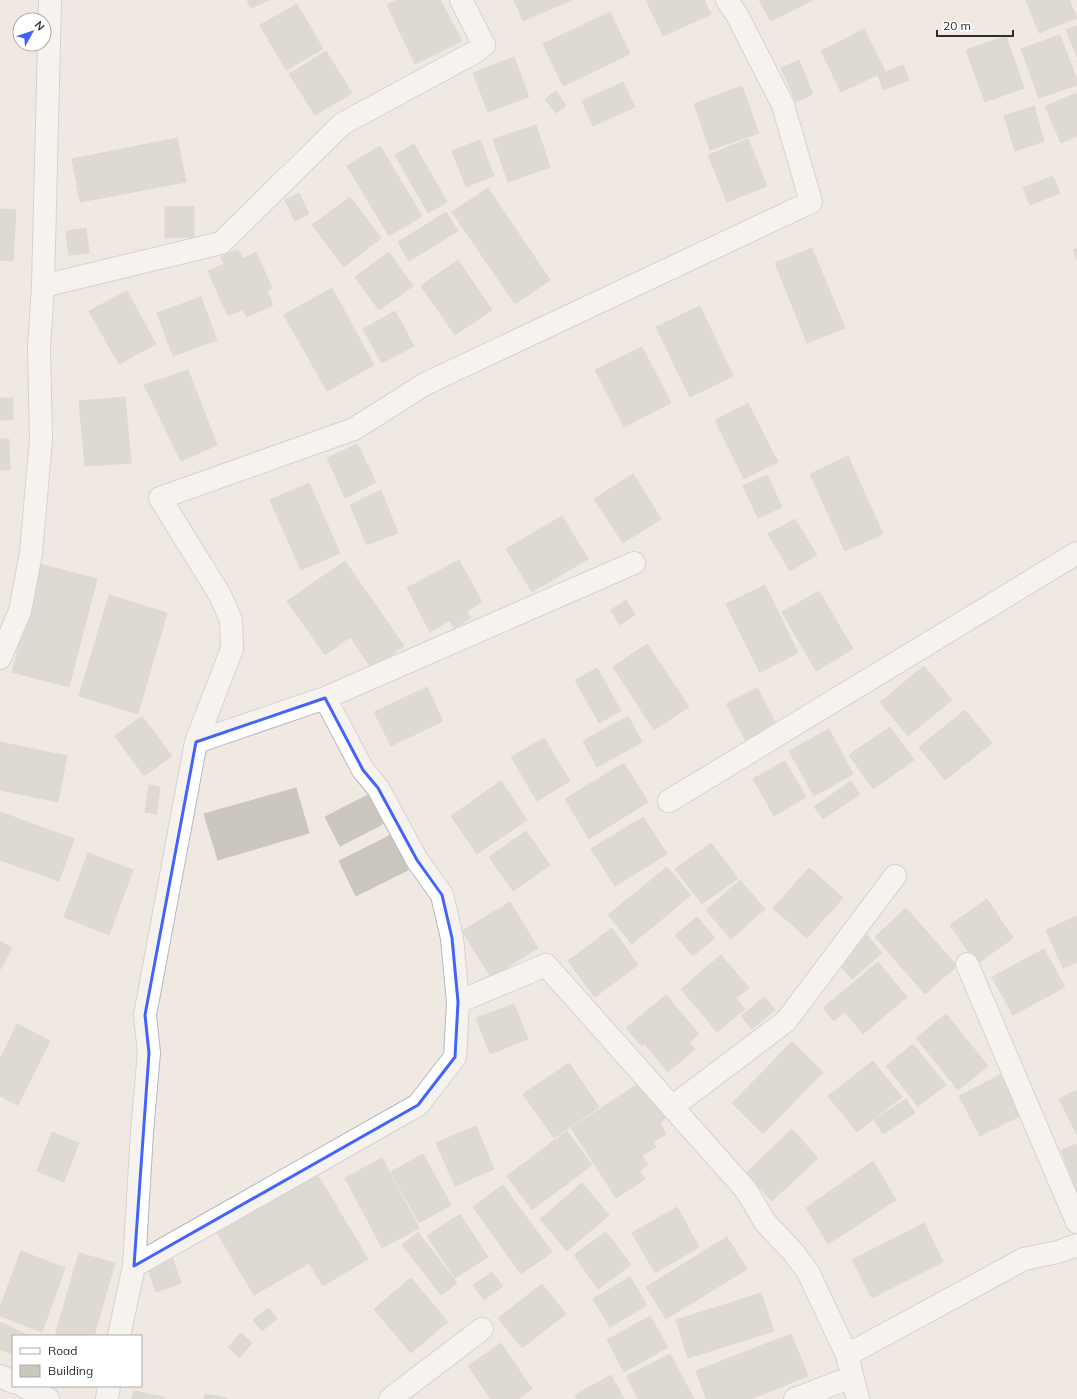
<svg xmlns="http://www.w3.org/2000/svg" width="1077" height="1399" font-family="Mulish,sans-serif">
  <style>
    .building { fill: #cbc7bf; stroke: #cbc5ba }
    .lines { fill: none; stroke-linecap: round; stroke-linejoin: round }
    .minor-casing { stroke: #b4b7c1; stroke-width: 24 }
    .tertiary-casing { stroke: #b4b7c1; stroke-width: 24 }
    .minor { stroke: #fff; stroke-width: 22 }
    .tertiary { stroke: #fff; stroke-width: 22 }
    .marked { fill: none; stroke: #4264fb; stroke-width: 3; stroke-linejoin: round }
  </style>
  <rect width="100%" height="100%" fill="#efe9e1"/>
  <path class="building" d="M247,0H269L251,8Z
    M397,0H440L462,41L415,64L387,5Z
    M514,0H571L523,21Z
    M646,0H704L711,14L663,36Z
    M759,0H813L771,21Z
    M1026,0H1069L1077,18L1039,33Z
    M297,4L323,49L286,70L260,25Z
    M610,12L630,54L563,86L543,44Z
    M1077,26V57L1066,30Z
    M864,29L885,71L841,92L821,51Z
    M1060,35L1077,80V85L1039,98L1021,49Z
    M1006,36L1024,88L985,102L966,50Z
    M326,51L352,93L315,115L289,74Z
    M514,57L529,97L488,112L473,73Z
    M799,60L813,94L796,102L781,68Z
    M903,65L909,80L883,90L878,75Z
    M623,82L635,107L593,126L582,101Z
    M742,86L759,133L710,150L694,104Z
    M556,91L566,106L556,113L545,99Z
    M1077,93V136L1061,143L1045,106Z
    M1034,106L1044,141L1015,151L1004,116Z
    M536,125L550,167L508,182L493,139Z
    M177,138L186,182L80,202L72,159Z
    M748,139L767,186L727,202L708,155Z
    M480,140L494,176L466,187L452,151Z
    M414,144L447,202L428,213L395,155Z
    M380,146L422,216L389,236L347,166Z
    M1053,176L1060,193L1030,205L1023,188Z
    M488,188L550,280L515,304L452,212Z
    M299,193L309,214L295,221L285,200Z
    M350,197L381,238L344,267L312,225Z
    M194,206V237L165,238V207Z
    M0,209L16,210L13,261L0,260Z
    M446,212L458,231L409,261L398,242Z
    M86,228L89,253L69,255L66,231Z
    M812,248L845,328L807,343L775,263Z
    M238,249L243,259L256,252L272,288L267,291L273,305L247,317L243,309L228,316L208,271L224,264L221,257Z
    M1077,249V260L1073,250Z
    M389,252L413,286L379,310L355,277Z
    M458,260L492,310L455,335L421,286Z
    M332,288L374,365L327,391L284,315Z
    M127,291L156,344L119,364L89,311Z
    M201,297L217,340L173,356L157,313Z
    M700,306L733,376L690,397L656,327Z
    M395,311L414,346L382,363L363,329Z
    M642,347L671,403L624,427L595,370Z
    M188,370L217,445L181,461L144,385Z
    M125,397L131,463L85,466L79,401Z
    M0,398H13V420H0Z
    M748,403L778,462L744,479L715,420Z
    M0,439H9L10,470H0Z
    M357,444L376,482L345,498L327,458Z
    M848,456L883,534L845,551L810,474Z
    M633,474L661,519L623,543L594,499Z
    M767,475L782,507L758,518L743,486Z
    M309,483L340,553L301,570L270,500Z
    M381,490L398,533L367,545L350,505Z
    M562,516L588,559L532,592L506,549Z
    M795,519L817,555L790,571L768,534Z
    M459,560L482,602L467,611L471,618L454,628L450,620L430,632L407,588Z
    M345,561L404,646L372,669L350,637L325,655L287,601Z
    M40,564L97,579L69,687L12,672Z
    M765,585L798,653L760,672L726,604Z
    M819,591L853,649L816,671L782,612Z
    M109,595L167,613L138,714L79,696Z
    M626,600L635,615L620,625L611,610Z
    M647,644L689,707L654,730L613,667Z
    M924,666L952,700L908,736L880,702Z
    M597,668L621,711L599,723L575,680Z
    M427,687L443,721L391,746L374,712Z
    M757,688L779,729L748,745L726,704Z
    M965,710L992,743L945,780L919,747Z
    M142,716L172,756L144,776L115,736Z
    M628,716L642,742L597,767L583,741Z
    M890,727L914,760L873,789L849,755Z
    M829,729L853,774L814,796L789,751Z
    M544,738L570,781L537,801L511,757Z
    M0,742L67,756L58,802L0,790Z
    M785,761L806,797L774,816L753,779Z
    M624,763L648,802L589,839L565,799Z
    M501,781L527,820L477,854L451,816Z
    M851,781L860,794L823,819L814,807Z
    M149,785L160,787L156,814L145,812Z
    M296,788L309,833L218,860L204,814Z
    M368,795L383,824L340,846L325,817Z
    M0,812L74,839L59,881L0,860Z
    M643,817L667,854L615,886L591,849Z
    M526,831L550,865L513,891L489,857Z
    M391,835L408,870L356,896L339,861Z
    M711,843L738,878L702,904L675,869Z
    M88,853L133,870L109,935L64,917Z
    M667,867L691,895L632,944L608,915Z
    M809,868L843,898L807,938L773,908Z
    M740,880L765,909L731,939L706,910Z
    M987,899L1013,938L977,964L950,925Z
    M510,902L538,948L491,977L462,931Z
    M906,908L957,966L925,994L875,937Z
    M1077,916V962L1063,968L1046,930Z
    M697,917L715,938L693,956L675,935Z
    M612,928L638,965L595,997L568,961Z
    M867,935L882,953L852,979L837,962Z
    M0,941L12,948L0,970Z
    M1044,949L1065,987L1013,1015L992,977Z
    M721,955L749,988L736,998L745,1009L717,1032L681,989Z
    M878,962L907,997L863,1034L845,1012L834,1021L823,1008Z
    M666,995L699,1034L689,1042L695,1049L668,1072L645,1044L642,1046L626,1028Z
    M764,997L775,1010L752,1029L741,1016Z
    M514,1004L528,1039L490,1054L476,1018Z
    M946,1014L988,1066L958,1090L916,1038Z
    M17,1024L50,1041L18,1105L0,1096V1059Z
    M792,1042L823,1072L763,1134L732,1103Z
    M913,1044L946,1085L918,1106L886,1066Z
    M873,1061L902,1097L857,1132L828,1096Z
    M569,1063L599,1107L554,1138L523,1094Z
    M1004,1073L1024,1114L980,1136L959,1096Z
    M644,1080L667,1115L660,1124L666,1134L653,1142L656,1147L642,1156L648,1165L639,1171L645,1179L616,1198L571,1128Z
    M1077,1090V1135L1059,1099Z
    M906,1099L915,1113L883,1134L874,1120Z
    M476,1126L494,1169L455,1186L436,1143Z
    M792,1129L818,1158L772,1201L746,1173Z
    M567,1131L592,1165L532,1210L507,1176Z
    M52,1132L79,1143L64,1182L37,1171Z
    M1077,1144V1191L1061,1150Z
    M423,1154L451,1205L419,1223L391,1172Z
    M382,1158L419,1228L382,1248L345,1178Z
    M873,1161L896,1200L828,1244L806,1208Z
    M316,1172L368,1259L323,1286L309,1263L254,1295L216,1231Z
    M582,1183L609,1215L567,1251L540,1219Z
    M503,1185L552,1252L521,1274L473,1207Z
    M677,1207L699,1247L655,1273L632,1233Z
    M460,1214L488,1257L455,1278L427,1236Z
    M924,1223L943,1262L872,1298L852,1260Z
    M418,1232L457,1283L441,1295L402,1245Z
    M606,1232L631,1265L598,1289L574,1255Z
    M727,1237L747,1269L666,1319L646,1287Z
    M21,1251L65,1268L42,1332L0,1316V1307Z
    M79,1253L115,1263L94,1336H55Z
    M172,1257L181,1283L156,1292L147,1266Z
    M492,1272L503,1286L484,1300L473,1285Z
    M630,1277L647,1305L610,1327L593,1299Z
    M411,1278L448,1322L411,1353L374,1309Z
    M542,1284L566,1314L522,1348L498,1318Z
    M761,1293L774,1331L688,1358L676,1320Z
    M269,1308L277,1319L262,1331L253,1320Z
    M650,1316L668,1347L624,1372L607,1340Z
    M0,1322L29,1336H13V1355L0,1349Z
    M241,1333L252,1343L239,1358L228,1347Z
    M791,1334L808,1376L750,1399H706L696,1371Z
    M501,1343L532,1389L518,1399H491L468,1366Z
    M670,1354L694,1399H638L627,1376Z
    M611,1375L624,1399H577L575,1395Z
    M134,1391L164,1397L163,1399H132Z
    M205,1394L227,1398V1399H204Z"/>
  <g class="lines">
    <defs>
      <path id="minor" d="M43,286L221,243L342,124L475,52L484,45L461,0
        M0,658L20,611L31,553L41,439L39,348L43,286L50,0
        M196,742L325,698L634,563
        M669,801L1077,553
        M967,964L1077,1222
        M458,1002L546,965L746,1190L765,1222L794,1253L808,1272L847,1355L858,1399
        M672,1107L786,1021L895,876
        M134,1266L418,1105L455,1057L458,1002L452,938L442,895L417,860L378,788L363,770L325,698
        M119,1336L134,1266L142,1132L149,1053L145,1015L196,742L232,649L231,620L220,595L160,498L354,429L425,384L811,202L783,105L737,15L727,0
        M847,1355L1024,1259L1058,1252L1077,1245
        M107,1399L109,1386
        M390,1399L482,1329
        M795,1399L852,1377"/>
      <path id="tertiary" d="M0,1376L13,1382
        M23,1386L48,1399"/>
    </defs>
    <use href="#minor" class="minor-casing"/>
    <use href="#tertiary" class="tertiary-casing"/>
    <use href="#minor" class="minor"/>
    <use href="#tertiary" class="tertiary"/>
  </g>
  <path d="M0 0H1077V1399H0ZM325,698L363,770L378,788L417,860L442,895L452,938L458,1002L455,1057L418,1105L134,1266L149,1053L145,1015L196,742Z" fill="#efe9e1" fill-opacity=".55" fill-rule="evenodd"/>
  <path class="marked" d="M325,698L363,770L378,788L417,860L442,895L452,938L458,1002L455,1057L418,1105L134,1266L149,1053L145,1015L196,742Z"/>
  <rect x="12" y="1335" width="130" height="52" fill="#ffffff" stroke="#ababab"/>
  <rect x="20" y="1348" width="20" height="6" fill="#ffffff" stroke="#ababab"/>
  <text x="48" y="1355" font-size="12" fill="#2e2e2e">Road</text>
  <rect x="20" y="1365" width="20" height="12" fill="#cbc7bf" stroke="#ababab"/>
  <text x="48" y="1375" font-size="12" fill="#2e2e2e">Building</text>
  <g transform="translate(32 32) rotate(50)"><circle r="19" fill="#ffffff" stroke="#ababab"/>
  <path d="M0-3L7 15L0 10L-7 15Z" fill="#4264fb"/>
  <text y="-6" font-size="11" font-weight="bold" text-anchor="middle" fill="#2e2e2e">N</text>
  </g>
  <path d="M937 30v6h76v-6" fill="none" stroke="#2e2e2e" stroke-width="2"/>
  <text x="943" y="30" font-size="12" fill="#2e2e2e" stroke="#ffffff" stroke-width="3" paint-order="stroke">20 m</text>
</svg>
